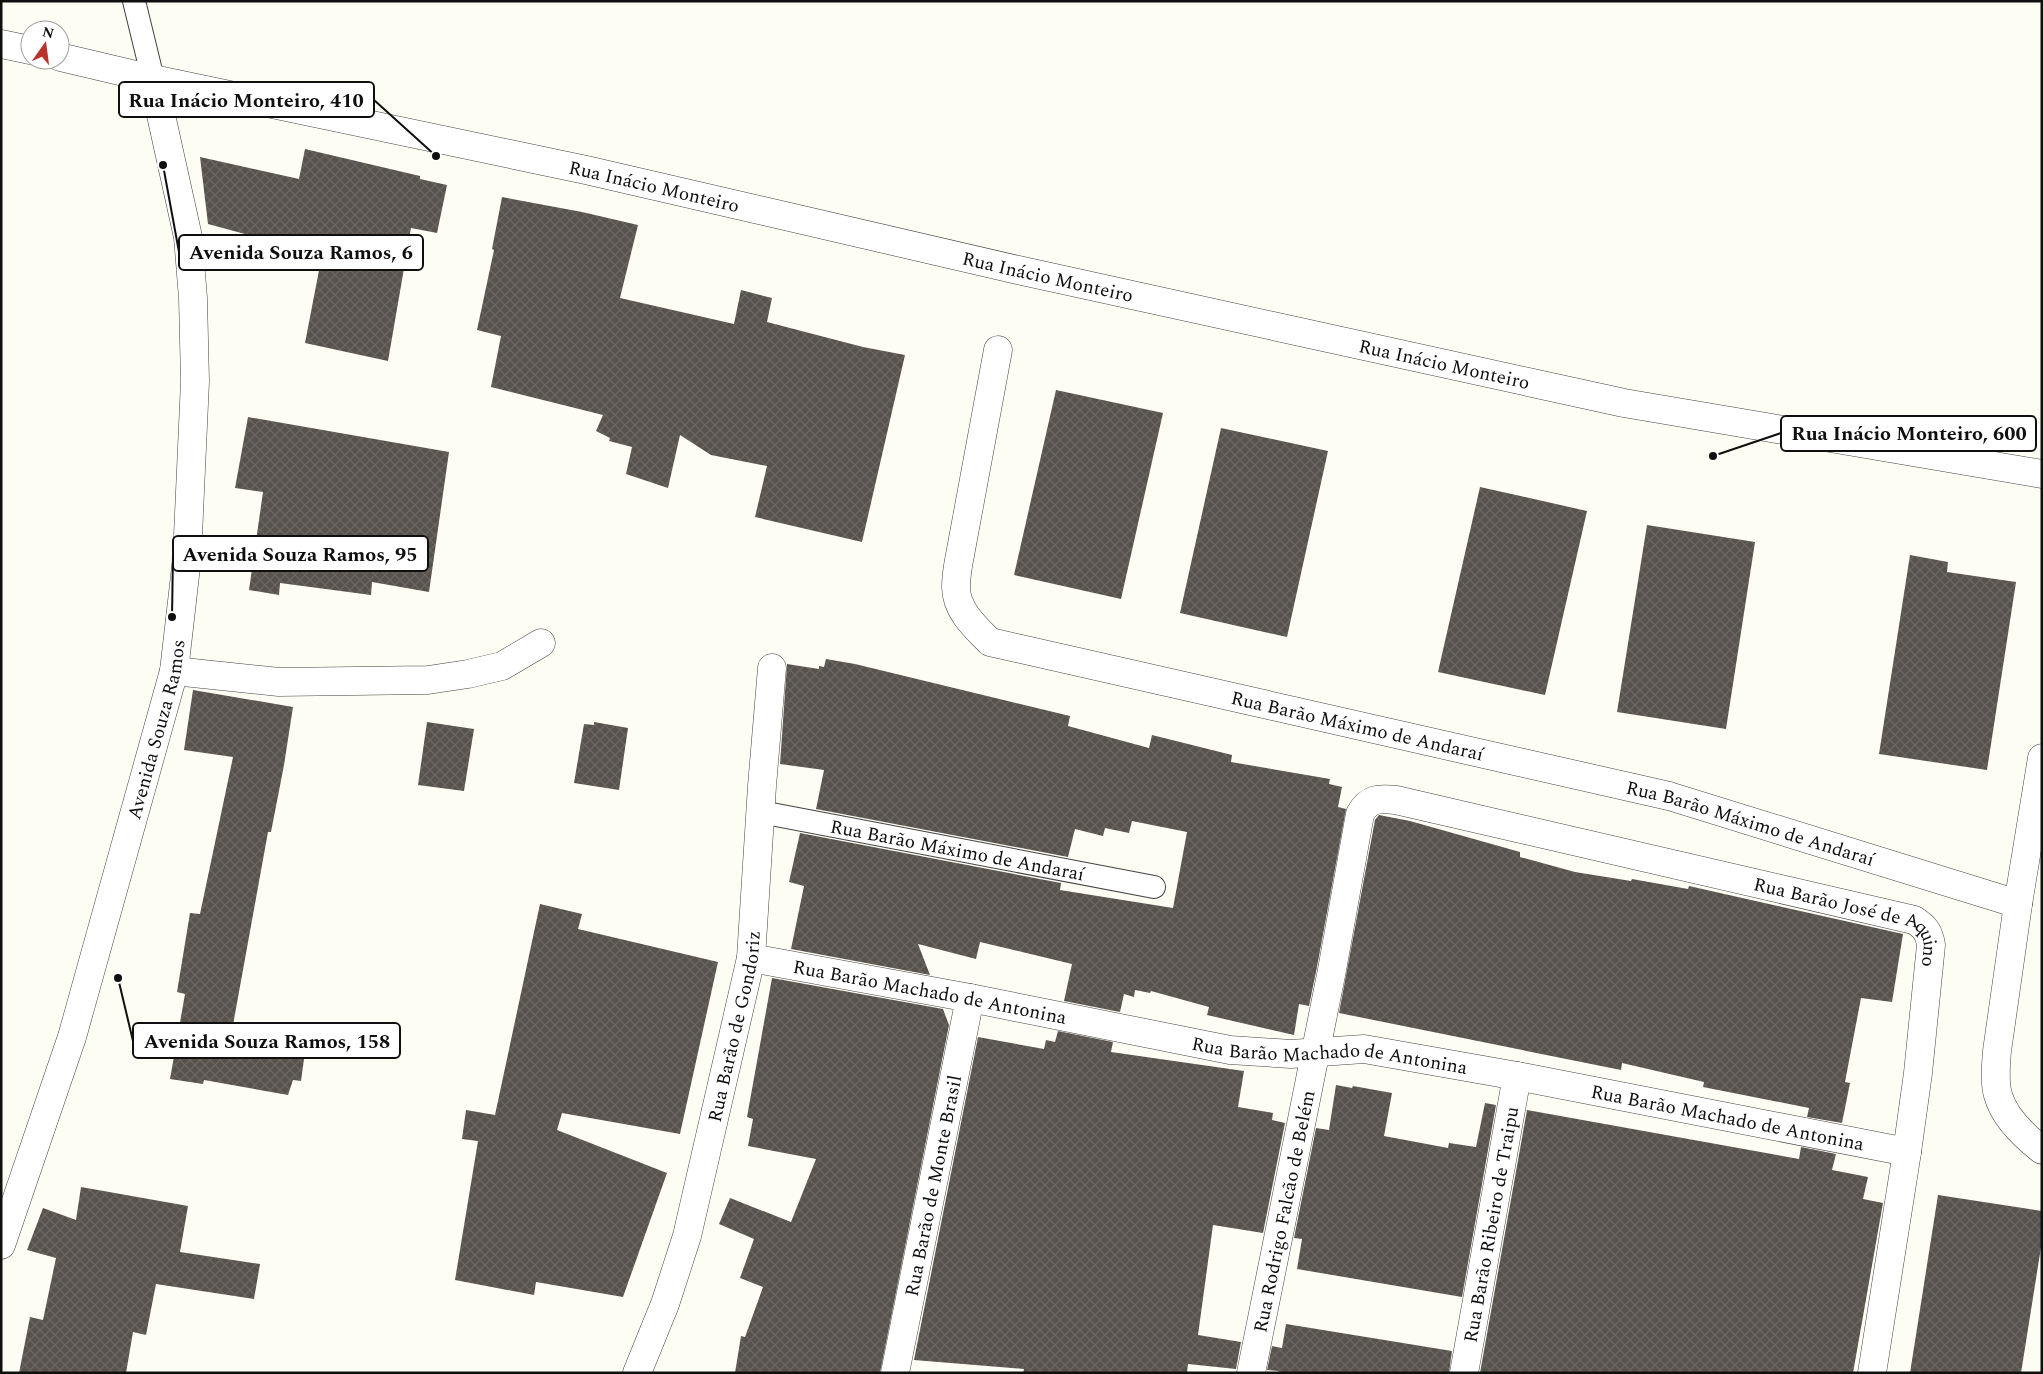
<svg xmlns="http://www.w3.org/2000/svg" width="2043" height="1374" font-family="Spectral,serif">
  <style>
    .building { fill: url(#building-cross-hatch) }
    .lines { fill: none; stroke-linecap: round; stroke-linejoin: round }
    .service-casing { stroke: #424242; stroke-width: 24 }
    .minor-casing { stroke: #424242; stroke-width: 29 }
    .tertiary-casing { stroke: #424242; stroke-width: 29 }
    .service { stroke: #fff; stroke-width: 22 }
    .minor { stroke: #fff; stroke-width: 28 }
    .tertiary { stroke: #fff; stroke-width: 28 }
    .labels { text-anchor: middle; stroke-width: 5; stroke-linejoin: round; paint-order: stroke }
    .street-label { font-size: 19px; fill: #0f0f0f; stroke: #fff }
    .leader { fill: none; stroke: #0f0f0f; stroke-width: 2 }
    .callout-dot { fill: #0f0f0f; stroke: #fff; stroke-width: 2 }
    .callout { fill: #fff; stroke: #0f0f0f; stroke-width: 2 }
    .callout-label { font-size: 20px; text-anchor: middle; font-weight: bold; fill: #0f0f0f }
  </style>
  <defs>
    <pattern id="building-cross-hatch" width="8" height="8" patternUnits="userSpaceOnUse" patternTransform="scale(1.25)"><rect width="8" height="8" fill="#58524c"/><path d="M0 0l8 8M0 8l8-8" fill="none" stroke="#6b6661"/></pattern>
  </defs>
  <rect width="100%" height="100%" fill="#fefdf3"/>
  <path class="building" d="M305,149L420,176V179L447,185L437,233L411,228L388,361L305,343L321,260L290,246L208,224L200,157L299,179Z
    M502,197L582,212L638,225L620,298L734,324L741,290L772,298L767,322L863,347L905,355L862,542L755,517L767,466L711,455L680,435L668,488L626,474L632,447L609,441L610,438L596,431L603,415L491,387L501,336L477,330L494,250L492,249Z
    M1056,390L1163,413L1121,599L1014,575Z
    M248,417L449,452L429,592L372,582L371,595L280,583L279,595L249,590L263,492L235,488Z
    M1221,428L1328,451L1287,637L1180,613Z
    M1480,487L1587,511L1545,695L1438,672Z
    M1647,525L1755,542L1726,729L1617,712Z
    M1910,555L1948,562L1947,572L2016,582L1987,770L1879,754Z
    M826,659L855,664L1070,716L1068,726L1149,748L1152,735L1232,755L1231,762L1330,779L1329,784L1342,787L1338,807L1346,809L1317,967L1309,1006L1299,1004L1294,1035L1207,1015L1209,1007L1151,991L1150,993L1135,990L1134,997L1124,994L1120,1012L1064,1001L1072,964L980,942L976,959L918,944L930,975L791,949L804,886L789,882L800,833L1061,883L1060,890L1173,908L1187,832L1132,821L1129,833L1105,828L1103,836L1075,829L1068,857L816,809L824,770L780,764L787,664L819,669V666L824,667Z
    M193,690L293,707L284,765L271,832H268L233,1025L307,1037L301,1081L293,1080L288,1095L204,1080L203,1084L170,1079L185,994L177,992L190,913L200,914L233,757L184,750Z
    M427,722L474,729L464,791L418,785Z
    M594,722L628,728L619,790L574,783L584,724L594,725Z
    M1379,815L1410,821L1520,852V857L1575,872L1631,881L1632,879L1688,889L1689,886L1903,934L1892,1002L1861,998L1845,1082L1850,1083L1842,1123L1807,1117L1809,1108L1703,1087L1704,1082L1622,1063L1621,1070L1339,1013L1375,820Z
    M540,904L582,914L578,929L718,962L680,1134L562,1113L557,1130L667,1173L623,1297L536,1282L534,1295L455,1280L478,1141L462,1139L466,1110L495,1115Z
    M772,978L943,1009L949,1025L880,1373H735L741,1336L745,1337L763,1287L740,1278L754,1239L719,1224L730,1198L791,1222L816,1159L748,1146L753,1119L747,1117Z
    M1058,1031L1113,1042L1111,1052L1244,1071L1238,1107L1273,1113L1272,1120L1285,1123L1263,1233L1213,1225L1198,1335L1241,1342L1236,1369L1188,1364L1187,1373H1023L1024,1369L914,1360L978,1037L1044,1049L1046,1040L1055,1042Z
    M1336,1085L1352,1088L1353,1086L1392,1093L1384,1136L1448,1148L1449,1143L1476,1147L1485,1103L1496,1105L1462,1297L1297,1269L1302,1239L1294,1238L1316,1128L1329,1130Z
    M1527,1110L1799,1159L1801,1147L1836,1154L1832,1170L1868,1177L1863,1199L1883,1203L1853,1373H1480Z
    M81,1187L188,1206L180,1252L260,1264L254,1299L156,1284L146,1335L133,1332L126,1373H19L30,1317L43,1320L56,1258L27,1250L43,1208L76,1220Z
    M1938,1195L2042,1211V1241L2021,1373H1910Z
    M1286,1324L1452,1351L1449,1373H1278L1279,1371L1267,1370L1272,1346L1282,1348Z"/>
  <g class="lines">
    <defs>
      <g id="service">
        <path d="M134,1L153,79"/>
        <path id="s1" d="M761,812L1154,887"/>
      </g>
      <g id="minor">
        <path id="s2" d="M998,350L960,555C958,565 956,576 956,587C956,610 975,627 990,642L1669,796L2018,904"/>
        <path d="M174,671L279,682L428,680L468,674L502,666L541,643"/>
        <path d="M2042,758L2018,904L1997,1051C1996,1065 1994,1081 1998,1095C2004,1117 2024,1136 2042,1150"/>
        <path id="s3" d="M751,958L970,998L1230,1050L1291,1054L1364,1049L1517,1076L1907,1152"/>
        <path id="s4" d="M637,1373L665,1304L687,1236L751,958L762,786L772,668"/>
        <path id="s5" d="M895,1373L970,998"/>
        <path id="s6" d="M1251,1373L1332,970L1360,814C1369,798 1379,798 1396,800L1914,920C1925,927 1929,932 1931,945L1918,1073L1907,1152L1872,1373"/>
        <path id="s7" d="M1464,1373L1517,1076"/>
      </g>
      <g id="tertiary">
        <path d="M1,44L30,50"/>
        <path id="s8" d="M60,57L153,79L586,170L1018,270L1624,403L2042,474"/>
        <path id="s9" d="M1,1245L72,1037L174,671L187,558L195,381L193,298L188,237L153,79"/>
      </g>
    </defs>
    <use href="#service" class="service-casing"/>
    <use href="#minor" class="minor-casing"/>
    <use href="#tertiary" class="tertiary-casing"/>
    <use href="#service" class="service"/>
    <use href="#minor" class="minor"/>
    <use href="#tertiary" class="tertiary"/>
  </g>
  <g class="labels">
    <g class="street-label">
      <text dy="7" stroke="none"><textPath href="#s8" startOffset="608">Rua Inácio Monteiro</textPath></text>
      <text dy="7" stroke="none"><textPath href="#s8" startOffset="1012">Rua Inácio Monteiro</textPath></text>
      <text dy="7" stroke="none"><textPath href="#s8" startOffset="1418">Rua Inácio Monteiro</textPath></text>
      <text dy="7" stroke="none"><textPath href="#s2" startOffset="684">Rua Barão Máximo de Andaraí</textPath></text>
      <text dy="7" stroke="none"><textPath href="#s9" startOffset="539">Avenida Souza Ramos</textPath></text>
      <text dy="7" stroke="none"><textPath href="#s2" startOffset="1089">Rua Barão Máximo de Andaraí</textPath></text>
      <text dy="7" stroke="none"><textPath href="#s1" startOffset="200">Rua Barão Máximo de Andaraí</textPath></text>
      <text dy="7" stroke="none"><textPath href="#s6" startOffset="1088">Rua Barão José de Aquino</textPath></text>
      <text dy="7" stroke="none"><textPath href="#s3" startOffset="182">Rua Barão Machado de Antonina</textPath></text>
      <text dy="7" stroke="none"><textPath href="#s4" startOffset="361">Rua Barão de Gondoriz</textPath></text>
      <text dy="7" stroke="none"><textPath href="#s3" startOffset="588">Rua Barão Machado de Antonina</textPath></text>
      <text dy="7" stroke="none"><textPath href="#s3" startOffset="992">Rua Barão Machado de Antonina</textPath></text>
      <text dy="7" stroke="none"><textPath href="#s5" startOffset="191">Rua Barão de Monte Brasil</textPath></text>
      <text dy="7" stroke="none"><textPath href="#s6" startOffset="165">Rua Rodrigo Falcão de Belém</textPath></text>
      <text dy="7" stroke="none"><textPath href="#s7" startOffset="151">Rua Barão Ribeiro de Traipu</textPath></text>
    </g>
  </g>
  <path class="leader" d="M436 156L374 100M163 165L179 252M1713 456L1781 433M172 617L173 554M118 978L133 1041"/>
  <g class="callout-dot">
    <circle cx="436" cy="156" r="5"/>
    <circle cx="163" cy="165" r="5"/>
    <circle cx="1713" cy="456" r="5"/>
    <circle cx="172" cy="617" r="5"/>
    <circle cx="118" cy="978" r="5"/>
  </g>
  <g class="callout">
    <rect x="119" y="82" width="255" height="35" rx="5"/>
    <rect x="179" y="235" width="244" height="35" rx="5"/>
    <rect x="1781" y="416" width="255" height="35" rx="5"/>
    <rect x="173" y="536" width="255" height="35" rx="5"/>
    <rect x="133" y="1023" width="267" height="35" rx="5"/>
  </g>
  <g class="callout-label">
    <text x="246" y="107">Rua Inácio Monteiro, 410</text>
    <text x="301" y="259">Avenida Souza Ramos, 6</text>
    <text x="1909" y="440">Rua Inácio Monteiro, 600</text>
    <text x="300" y="561">Avenida Souza Ramos, 95</text>
    <text x="267" y="1048">Avenida Souza Ramos, 158</text>
  </g>
  <rect width="2043" height="1374" fill="none" stroke="#0f0f0f" stroke-width="5"/>
  <g transform="translate(45 45) rotate(14)"><circle r="24" fill="#ffffff" stroke="#9f9f9f"/>
  <path d="M0-4L9 19L0 12L-9 19Z" fill="#b9332e"/>
  <text y="-8" font-size="14" font-weight="bold" text-anchor="middle" fill="#0f0f0f">N</text>
  </g>
</svg>
